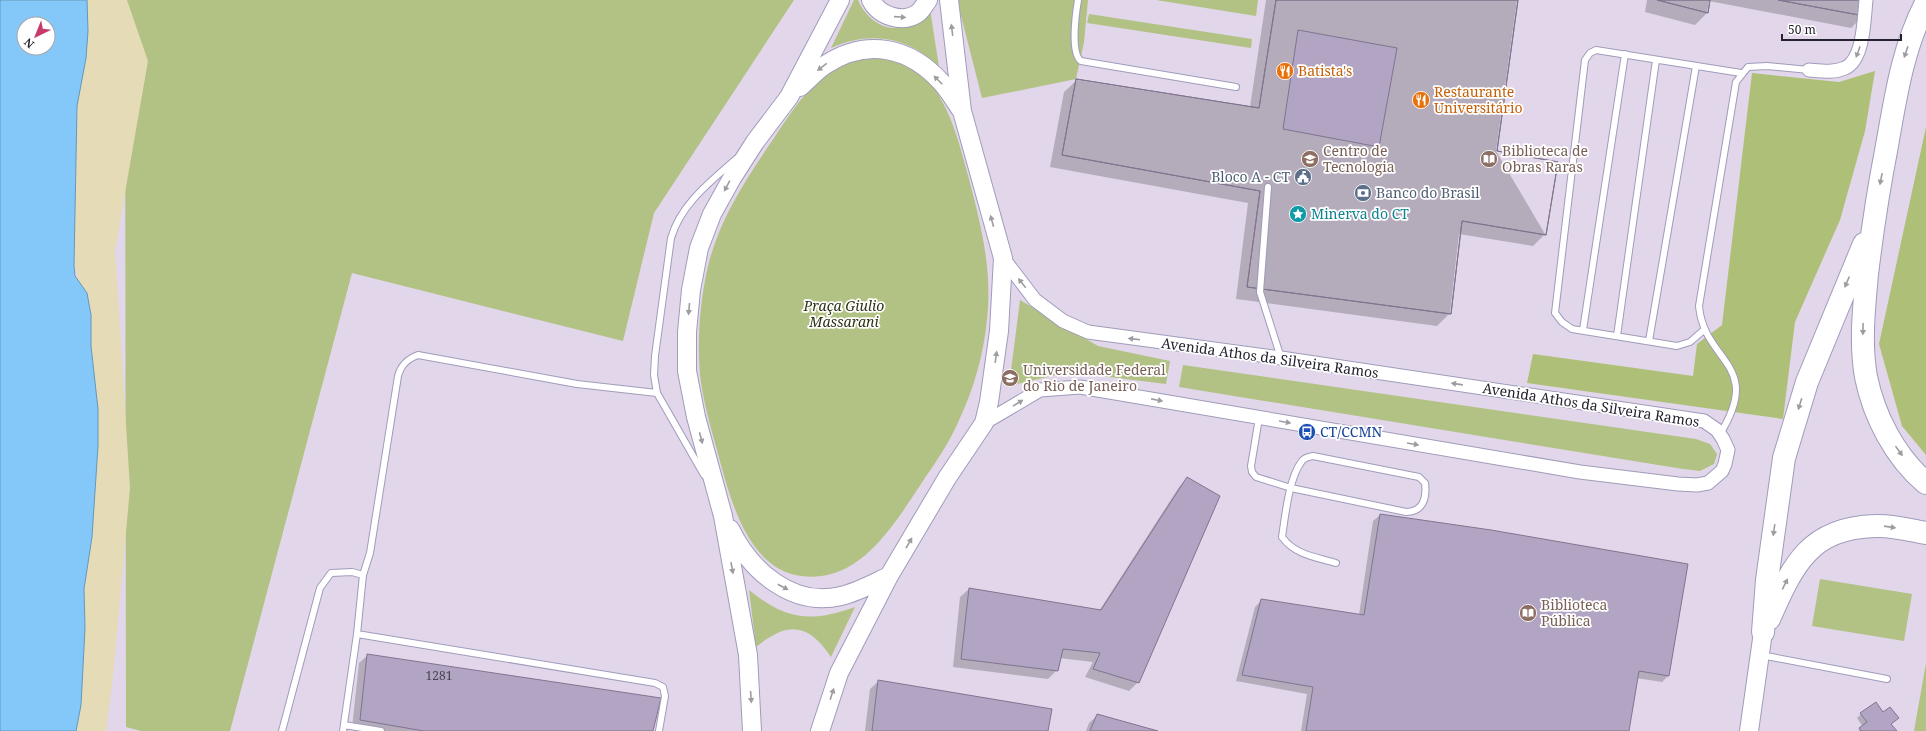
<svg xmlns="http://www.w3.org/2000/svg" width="1926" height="731" font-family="'Noto Serif',serif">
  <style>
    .education { fill: #e2d6ea }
    .green { fill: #b2c284 }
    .forest { fill: #aec077 }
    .sand { fill: #e5dbb6 }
    .water { fill: #83c8f9; stroke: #6696bc; fill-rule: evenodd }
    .shadow { fill: #0003 }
    .building { fill: #b2a5c3; stroke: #807490; fill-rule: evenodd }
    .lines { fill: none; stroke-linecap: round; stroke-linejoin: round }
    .lane-casing { stroke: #9f9cbb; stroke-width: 8 }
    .street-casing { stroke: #9f9cbb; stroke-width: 15 }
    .secondary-casing { stroke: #9f9cbb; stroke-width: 20 }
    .highway-casing { stroke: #9f9cbb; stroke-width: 24 }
    .lane { stroke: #fff; stroke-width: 6 }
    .street { stroke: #fff; stroke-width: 13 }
    .secondary { stroke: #fff; stroke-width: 18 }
    .highway { stroke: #fff; stroke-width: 22 }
    .oneway { fill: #9c9ca1 }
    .labels { text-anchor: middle; stroke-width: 3.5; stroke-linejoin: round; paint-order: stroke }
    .number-label { font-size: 12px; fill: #474353 }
    .food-label { font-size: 14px; fill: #c56008; stroke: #fff; text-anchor: start }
    .education-label { font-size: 14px; fill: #785e54; stroke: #fff; text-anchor: start }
    .service-label { font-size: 14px; fill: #4e5e75; stroke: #fff; text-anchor: end }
    .culture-label { font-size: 14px; fill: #0d838f; stroke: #fff; text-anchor: start }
    .park-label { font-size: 14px; font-style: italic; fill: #2c3313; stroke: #fff }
    .street-label { font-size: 14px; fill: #23222e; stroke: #fff }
    .transit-label { font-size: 14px; fill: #164399; stroke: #fff; text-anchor: start }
  </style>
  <rect width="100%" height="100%" fill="#e4e1fc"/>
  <path class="education" d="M87,0H1926V731H76L74,266L77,106Z"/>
  <path class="green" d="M125,0H794L654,213L623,341L352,273L230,731H141L126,727Z
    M854,0H858C864,16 885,34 903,26C913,21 921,14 930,9L939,67C908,36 870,31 831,48Z
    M957,0H1088L1084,42L1076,79L982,98Z
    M1156,0H1258L1256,16Z
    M1089,14L1252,39L1251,48L1087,23Z
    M883,55C891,58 900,60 907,64C943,83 956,131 966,168C979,217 993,267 987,319C984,353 974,388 960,418C950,442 935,463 921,484C893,526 859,584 801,576C746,569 729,494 717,450C710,425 703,400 700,375C697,339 700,301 708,266C720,217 748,176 776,135C796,105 820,68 858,58C866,55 875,56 883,55Z
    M1020,300L1098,346L1170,361L1166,384L1069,372L1009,386Z
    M1183,365L1696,439L1710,444L1717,454L1714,464L1700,471L1683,469L1179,387Z
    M1820,579L1912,594L1904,641L1812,626Z
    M749,590C786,620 811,623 855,607L831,657C808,623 788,621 756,647Z
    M1926,663V731H1914Z"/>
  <path class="forest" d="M1875,71L1865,131L1840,220L1795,322L1783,419L1527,383L1533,354L1693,376L1697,344L1722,325L1752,73L1839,82Z
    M1926,127V455L1902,426L1879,344Z"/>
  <path class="sand" d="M59,0H127L148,61L115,250L130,488L113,676L106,731H67L91,346L68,231Z"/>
  <path class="water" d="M0,0H87L88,31L86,58L77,106L74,266L75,276L87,293L91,315V346L98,409V446L92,537L84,589L85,628L81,705L76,731H0ZM24,24H48V48H24Z"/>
  <path class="shadow" d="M1266,0H1517L1496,151L1545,234L1533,246L1459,234L1450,313L1437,326L1236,299L1248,203L1050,167L1064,92L1077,80L1250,107Z
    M1647,0H1865L1863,16L1851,28L1709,1L1707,13L1695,25L1645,12Z
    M1187,478L1138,682L1129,691L1085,677L1093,662L1059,658L1057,670L1048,679L953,667L960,597L969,589L1099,611L1179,487Z
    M1380,515L1668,676L1662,682L1636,678L1628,731H1301L1307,694L1236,681L1255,607L1262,600L1359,615L1373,521Z
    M368,655L652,731H369L352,728L359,663Z
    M879,681L1047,731H865L870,689Z
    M1883,713L1898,718L1890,724L1896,731H1858L1863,727L1857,718L1861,714Z
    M1098,715L1155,731H1086L1089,723Z"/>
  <path class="building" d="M1276,0H1518L1497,151L1558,162L1546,235L1462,221L1451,314L1247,287L1260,191L1062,155L1076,79L1259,108Z
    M1276,0H1518L1497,151L1558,162L1546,235L1462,221L1451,314L1247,287L1260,191L1062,155L1076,79L1259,108ZM1298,30L1397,48L1379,147L1283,129Z
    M1657,0H1710L1708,13Z
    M1657,0H1710L1708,13Z
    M1778,0H1866L1864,16Z
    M1778,0H1866L1864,16Z
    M1187,477L1220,496L1139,683L1093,669L1100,653L1063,649L1058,671L961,659L969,588L1101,610Z
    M1380,514L1491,530L1688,564L1669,676L1639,671L1629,731H1306L1313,687L1242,675L1261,599L1364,615Z
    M367,654L661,698L653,731H424L360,720Z
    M878,680L1052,709L1048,731H872Z
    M1876,702L1883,712L1890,707L1899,718L1891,724L1897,731H1861L1859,728L1867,722L1860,713Z
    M1097,714L1158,731H1090Z"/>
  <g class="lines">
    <defs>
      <path id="lane" d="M1078,0C1076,12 1070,53 1081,61L1236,87
        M1268,187L1260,292L1281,358
        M1705,329L1690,342L1677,346L1572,329L1562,322L1555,313L1585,60L1590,53L1596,50L1741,73
        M1583,330L1625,54
        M1617,336L1656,60
        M1649,341L1696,66
        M1259,418L1251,466L1252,472L1256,477L1291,488L1406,512C1423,512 1427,498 1425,483L1419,477L1313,456C1309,457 1305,457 1302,461C1289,477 1285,517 1282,537C1295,555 1316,557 1336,563
        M1720,434C1764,363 1704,363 1699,306L1736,82L1748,67L1767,66L1809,70
        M704,475L657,393L654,375L655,356L671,238C681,204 710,182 736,159
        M357,634L655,683L663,687L665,696L659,731
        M1761,655L1887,679
        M344,725L381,731
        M282,731L320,588L331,573L352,572L363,575L370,553L398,376C401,365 407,359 418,355L577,384L657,393
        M343,731L357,634L363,575"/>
      <path id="street" d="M1809,70C1821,71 1834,73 1845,68C1864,60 1864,18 1866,0
        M984,423L1040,390L1080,387L1580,472L1678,484L1697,485L1708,483L1722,471L1725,464L1728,450L1723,439L1717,430L1704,421L1281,358L1088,332L1063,321L1035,300L1003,258"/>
      <path id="secondary" d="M871,0C879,16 903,24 918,13C922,10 925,4 928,0
        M800,87C808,80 816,71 825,65C866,38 909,46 942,83C949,91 955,101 961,110
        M730,529C750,570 792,608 841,596C858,592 874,583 889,576
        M752,731L748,655L723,516L696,417L687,371V332L691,290L699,248L712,214L732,178L755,142L789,97L840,0
        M820,731L839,673L889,576L947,478L984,423L989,402L999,331L1003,258L962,111L949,0
        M1749,731L1763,632"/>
      <path id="highway" d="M1926,3C1902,49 1895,101 1886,151C1878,192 1872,233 1867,274C1864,308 1860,343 1866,377C1874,416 1895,457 1926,483
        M1769,619C1793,565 1809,528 1875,526C1891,525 1910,530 1926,533
        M1763,632L1767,580L1784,458L1807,382L1864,244"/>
    </defs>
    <use href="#lane" class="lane-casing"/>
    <use href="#street" class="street-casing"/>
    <use href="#secondary" class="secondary-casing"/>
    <use href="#highway" class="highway-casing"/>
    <use href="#lane" class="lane"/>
    <use href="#street" class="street"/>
    <use href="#secondary" class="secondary"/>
    <use href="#highway" class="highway"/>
  </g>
  <defs><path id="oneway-solid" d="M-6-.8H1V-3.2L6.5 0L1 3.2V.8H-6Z"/></defs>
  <g class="oneway">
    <use href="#oneway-solid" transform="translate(900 17) rotate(4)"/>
    <use href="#oneway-solid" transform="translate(952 30) rotate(-97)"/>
    <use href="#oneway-solid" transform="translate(1858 52) rotate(110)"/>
    <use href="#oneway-solid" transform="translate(1906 52) rotate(109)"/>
    <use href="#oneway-solid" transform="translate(822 67) rotate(142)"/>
    <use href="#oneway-solid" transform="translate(938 80) rotate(-135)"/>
    <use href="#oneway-solid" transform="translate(1881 179) rotate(101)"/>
    <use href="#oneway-solid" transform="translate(727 186) rotate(118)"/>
    <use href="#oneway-solid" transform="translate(992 221) rotate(-105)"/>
    <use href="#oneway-solid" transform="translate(1847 282) rotate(113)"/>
    <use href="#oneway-solid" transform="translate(1022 283) rotate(-128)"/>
    <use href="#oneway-solid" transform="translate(689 309) rotate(95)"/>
    <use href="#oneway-solid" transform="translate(1863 329) rotate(91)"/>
    <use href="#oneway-solid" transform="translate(1134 339) rotate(-173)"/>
    <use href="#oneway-solid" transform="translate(996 357) rotate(-82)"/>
    <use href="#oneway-solid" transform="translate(1457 384) rotate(-172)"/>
    <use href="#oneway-solid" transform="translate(1157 400) rotate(11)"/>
    <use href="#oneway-solid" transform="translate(1018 403) rotate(-31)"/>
    <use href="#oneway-solid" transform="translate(1800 404) rotate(107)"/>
    <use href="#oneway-solid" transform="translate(1285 422) rotate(10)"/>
    <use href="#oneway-solid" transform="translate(701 438) rotate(75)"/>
    <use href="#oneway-solid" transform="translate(1413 444) rotate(10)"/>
    <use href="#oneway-solid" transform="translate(1899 451) rotate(54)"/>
    <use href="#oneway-solid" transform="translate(1890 527) rotate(8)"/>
    <use href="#oneway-solid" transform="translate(1774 530) rotate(98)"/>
    <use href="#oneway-solid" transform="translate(909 543) rotate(-60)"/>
    <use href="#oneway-solid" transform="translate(732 568) rotate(80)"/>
    <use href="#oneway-solid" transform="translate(1785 584) rotate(-64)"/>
    <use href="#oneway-solid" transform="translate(783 587) rotate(28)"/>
    <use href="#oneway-solid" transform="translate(832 694) rotate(-72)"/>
    <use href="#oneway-solid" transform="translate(751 697) rotate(86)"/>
  </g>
  <defs>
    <symbol id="restaurant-disc" viewBox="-11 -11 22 22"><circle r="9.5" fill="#e8710a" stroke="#fff"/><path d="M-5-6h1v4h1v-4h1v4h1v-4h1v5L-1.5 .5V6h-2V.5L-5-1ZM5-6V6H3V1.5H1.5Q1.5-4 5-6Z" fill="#fff"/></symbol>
    <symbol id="university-disc" viewBox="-11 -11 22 22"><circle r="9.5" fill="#8d6e63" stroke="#fff"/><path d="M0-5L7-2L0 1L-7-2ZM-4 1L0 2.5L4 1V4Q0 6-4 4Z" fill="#fff"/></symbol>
    <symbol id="library-disc" viewBox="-11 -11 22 22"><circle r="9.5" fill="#8d6e63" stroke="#fff"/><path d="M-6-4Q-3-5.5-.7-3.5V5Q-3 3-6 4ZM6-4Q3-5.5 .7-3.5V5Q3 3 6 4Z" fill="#fff"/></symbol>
    <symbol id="civic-disc" viewBox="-11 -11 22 22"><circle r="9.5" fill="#5c6f8a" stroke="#fff"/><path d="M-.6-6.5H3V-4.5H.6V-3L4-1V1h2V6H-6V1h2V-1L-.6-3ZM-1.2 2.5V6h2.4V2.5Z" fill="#fff"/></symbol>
    <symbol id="bank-disc" viewBox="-11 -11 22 22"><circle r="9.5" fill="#5c6f8a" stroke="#fff"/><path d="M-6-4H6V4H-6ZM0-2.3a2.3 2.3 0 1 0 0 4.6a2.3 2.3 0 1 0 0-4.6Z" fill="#fff"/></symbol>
    <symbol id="sight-disc" viewBox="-11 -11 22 22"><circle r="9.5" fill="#0f9aa8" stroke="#fff"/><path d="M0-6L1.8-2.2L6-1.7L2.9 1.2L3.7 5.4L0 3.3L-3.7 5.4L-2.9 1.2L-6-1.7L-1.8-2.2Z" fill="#fff"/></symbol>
    <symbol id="bus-disc" viewBox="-11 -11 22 22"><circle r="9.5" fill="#1a4fb4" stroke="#fff"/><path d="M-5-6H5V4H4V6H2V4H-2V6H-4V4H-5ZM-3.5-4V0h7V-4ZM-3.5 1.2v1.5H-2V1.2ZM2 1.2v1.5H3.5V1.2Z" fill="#fff"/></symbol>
  </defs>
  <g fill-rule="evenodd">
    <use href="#restaurant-disc" x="1275" y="61" width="20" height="20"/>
    <use href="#restaurant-disc" x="1411" y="90" width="20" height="20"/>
    <use href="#university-disc" x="1300" y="149" width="20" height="20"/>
    <use href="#library-disc" x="1479" y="149" width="20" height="20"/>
    <use href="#civic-disc" x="1293" y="167" width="20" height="20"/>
    <use href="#bank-disc" x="1353" y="183" width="20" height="20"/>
    <use href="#sight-disc" x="1288" y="204" width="20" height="20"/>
    <use href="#university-disc" x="1000" y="368" width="20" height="20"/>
    <use href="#bus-disc" x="1297" y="422" width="20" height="20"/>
    <use href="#library-disc" x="1518" y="603" width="20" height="20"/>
  </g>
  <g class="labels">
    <g class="number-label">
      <text x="439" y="680">1281</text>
    </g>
    <g class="food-label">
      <text x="1298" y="76">Batista's</text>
      <text x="1434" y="97">Restaurante<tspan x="1434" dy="16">Universitário</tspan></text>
    </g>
    <g class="education-label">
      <text x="1323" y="156">Centro de<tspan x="1323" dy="16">Tecnologia</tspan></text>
      <text x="1502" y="156">Biblioteca de<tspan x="1502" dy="16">Obras Raras</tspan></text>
      <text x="1023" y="375">Universidade Federal<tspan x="1023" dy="16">do Rio de Janeiro</tspan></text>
      <text x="1541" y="610">Biblioteca<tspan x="1541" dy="16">Pública</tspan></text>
    </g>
    <g class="service-label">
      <text x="1290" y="182">Bloco A - CT</text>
      <text x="1376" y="198" text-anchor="start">Banco do Brasil</text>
    </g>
    <g class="culture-label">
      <text x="1311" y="219">Minerva do CT</text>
    </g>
    <g class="park-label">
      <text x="844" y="311">Praça Giulio<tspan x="844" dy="16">Massarani</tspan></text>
    </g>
    <g class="street-label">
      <text transform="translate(1270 358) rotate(8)" y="5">Avenida Athos da Silveira Ramos</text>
      <text transform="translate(1591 405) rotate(9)" y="5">Avenida Athos da Silveira Ramos</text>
    </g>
    <g class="transit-label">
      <text x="1320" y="437">CT/CCMN</text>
    </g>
  </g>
  <g transform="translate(36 36) rotate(223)"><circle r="19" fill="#ffffff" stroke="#a7a7ab"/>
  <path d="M0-3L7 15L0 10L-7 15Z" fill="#c83a67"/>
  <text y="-6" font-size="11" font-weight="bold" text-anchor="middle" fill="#23222e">N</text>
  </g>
  <path d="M1782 34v6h119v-6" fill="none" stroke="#23222e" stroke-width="2"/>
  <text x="1788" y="34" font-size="12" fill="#23222e" stroke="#ffffff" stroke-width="3" paint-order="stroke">50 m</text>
</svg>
